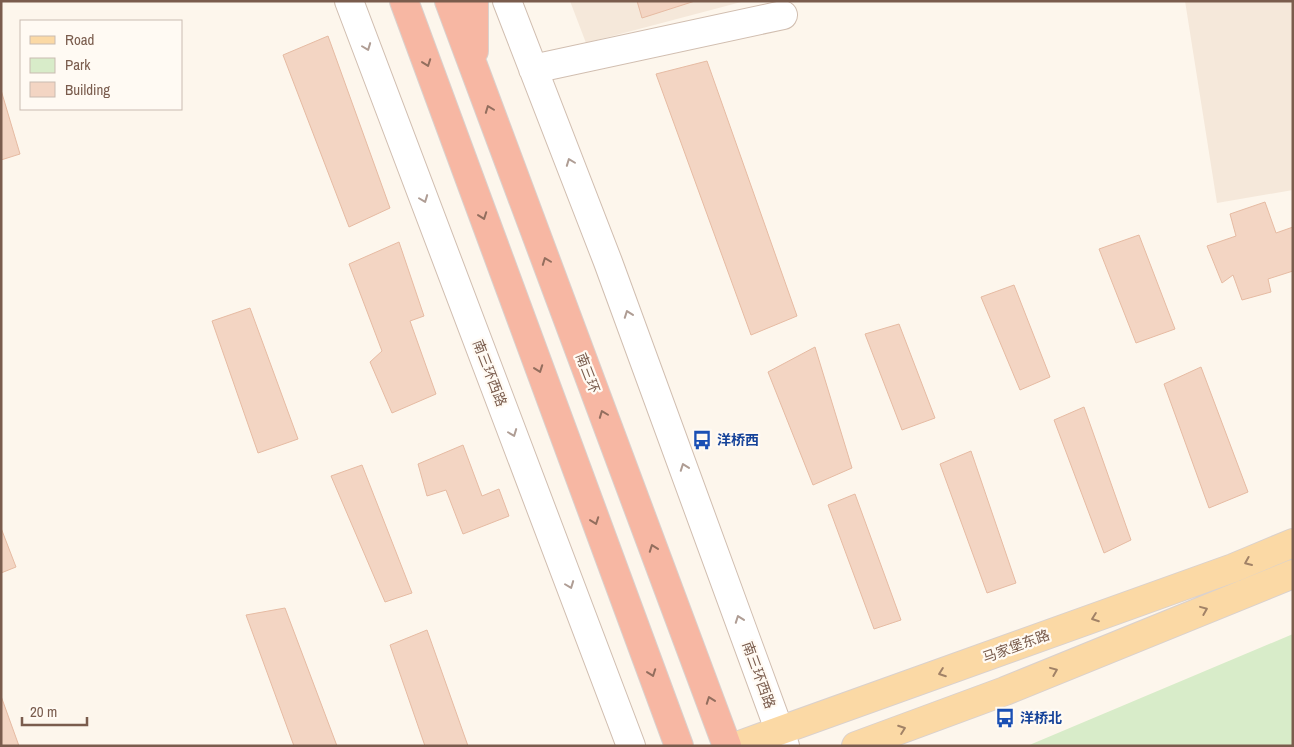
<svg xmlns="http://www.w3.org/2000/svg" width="1294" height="747" font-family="'Archivo Narrow','Noto Sans SC',sans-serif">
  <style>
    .residential { fill: #f5e8da }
    .green { fill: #d8ecc9 }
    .building { fill: #f3d5c3; stroke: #e6bba3 }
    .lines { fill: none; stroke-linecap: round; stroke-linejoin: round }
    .minor-casing { stroke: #d1beb0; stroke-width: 30 }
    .major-casing { stroke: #dad1cd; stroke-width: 30 }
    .highway-casing { stroke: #dad1cd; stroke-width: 30 }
    .minor { stroke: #fff; stroke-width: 28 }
    .major { stroke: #fbd9a5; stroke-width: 28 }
    .highway { stroke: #f7b7a3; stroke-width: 28 }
    .oneway { stroke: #af9d94 }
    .oneway2 { stroke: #936e5e }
    .oneway3 { stroke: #a18267 }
    .labels { text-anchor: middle; stroke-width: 4.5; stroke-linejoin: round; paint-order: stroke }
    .street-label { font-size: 14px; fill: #7a5c4d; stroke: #fffaf3 }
    .transit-label { font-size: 14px; font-weight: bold; fill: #164399; stroke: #fffaf3; text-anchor: start }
  </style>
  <rect width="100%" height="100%" fill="#fdf6ec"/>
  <path class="residential" d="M570,1H745L586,43Z
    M1185,1H1293V190L1217,203Z"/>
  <path class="green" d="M1293,634V746H1027Z"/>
  <path class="building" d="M637,1H695L642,18Z
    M328,36L390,208L349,227L283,55Z
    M707,61L797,316L751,335L656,74Z
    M1,90L20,154L1,160Z
    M1265,202L1276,233L1293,227V271L1268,279L1271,292L1242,300L1233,275L1222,283L1207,246L1236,236L1230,214Z
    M1139,235L1175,329L1136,343L1099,249Z
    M399,242L424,316L410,321L436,394L392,413L370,362L382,351L349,264Z
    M1014,285L1050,377L1020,390L981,297Z
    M250,308L298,439L258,453L212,321Z
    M899,324L935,418L902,430L865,334Z
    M815,347L852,468L813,485L768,372Z
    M1201,367L1248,492L1209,508L1164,384Z
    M1084,407L1131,540L1104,553L1054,420Z
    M463,445L482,496L499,489L509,516L463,534L446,490L427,496L418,464Z
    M971,451L1016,583L987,593L940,464Z
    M362,465L412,593L385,602L331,476Z
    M855,494L901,620L874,629L828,505Z
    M1,528L16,567L1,573Z
    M285,608L337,746H294L246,615Z
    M427,630L468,746H425L390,645Z
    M1,696L19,746H1Z"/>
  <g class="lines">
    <defs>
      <path id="minor" d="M349,1L631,746
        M507,1L608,262L785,746
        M533,69L783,15"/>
      <path id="major" d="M737,746L1233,568L1293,543
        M856,746L1005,691L1293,574"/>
      <path id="highway" d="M404,1L679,746
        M449,1L727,746
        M474,1V51"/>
    </defs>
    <use href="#minor" class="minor-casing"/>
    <use href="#major" class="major-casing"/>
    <use href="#highway" class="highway-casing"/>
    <use href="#minor" class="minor"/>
    <use href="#major" class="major"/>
    <use href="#highway" class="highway"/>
  </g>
  <defs><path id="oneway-chevron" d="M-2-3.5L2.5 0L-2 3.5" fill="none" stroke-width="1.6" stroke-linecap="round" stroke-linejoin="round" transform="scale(1.25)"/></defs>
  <g class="oneway">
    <use href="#oneway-chevron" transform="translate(367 47) rotate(69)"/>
    <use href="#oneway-chevron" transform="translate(570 162) rotate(-111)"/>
    <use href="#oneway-chevron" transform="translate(424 199) rotate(69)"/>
    <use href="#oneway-chevron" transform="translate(628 314) rotate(-110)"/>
    <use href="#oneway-chevron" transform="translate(513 433) rotate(69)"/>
    <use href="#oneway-chevron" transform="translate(684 467) rotate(-110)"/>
    <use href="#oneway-chevron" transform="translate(570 585) rotate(69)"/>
    <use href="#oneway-chevron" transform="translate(739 619) rotate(-110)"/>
  </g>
  <g class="oneway2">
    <use href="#oneway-chevron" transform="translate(427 63) rotate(70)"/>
    <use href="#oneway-chevron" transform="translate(489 109) rotate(-111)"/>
    <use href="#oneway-chevron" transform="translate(483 216) rotate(70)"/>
    <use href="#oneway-chevron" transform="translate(546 261) rotate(-111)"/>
    <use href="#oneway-chevron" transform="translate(539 369) rotate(70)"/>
    <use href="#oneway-chevron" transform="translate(603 414) rotate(-111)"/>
    <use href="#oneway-chevron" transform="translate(595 521) rotate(70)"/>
    <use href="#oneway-chevron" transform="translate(653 548) rotate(-110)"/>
    <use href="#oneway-chevron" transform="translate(652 673) rotate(70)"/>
    <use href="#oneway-chevron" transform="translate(710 700) rotate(-110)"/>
  </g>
  <g class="oneway3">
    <use href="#oneway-chevron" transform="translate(1248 562) rotate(157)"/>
    <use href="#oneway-chevron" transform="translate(1204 610) rotate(-22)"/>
    <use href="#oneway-chevron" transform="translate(1095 618) rotate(160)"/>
    <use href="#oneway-chevron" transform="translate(1054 671) rotate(-22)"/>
    <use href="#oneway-chevron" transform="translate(942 673) rotate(160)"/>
    <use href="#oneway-chevron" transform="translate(902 729) rotate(-20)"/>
  </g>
  <defs>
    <symbol id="bus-bare" viewBox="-9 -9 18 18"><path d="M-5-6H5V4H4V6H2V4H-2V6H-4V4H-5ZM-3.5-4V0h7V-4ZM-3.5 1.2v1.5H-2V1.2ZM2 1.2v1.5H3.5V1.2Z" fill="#1a4fb4" stroke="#fffaf3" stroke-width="2.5" paint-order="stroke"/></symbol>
  </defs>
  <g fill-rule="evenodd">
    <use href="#bus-bare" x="688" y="426" width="28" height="28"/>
    <use href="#bus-bare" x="991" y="704" width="28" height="28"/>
  </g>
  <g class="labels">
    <g class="street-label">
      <text transform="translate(490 373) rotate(69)" y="5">南三环西路</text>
      <text transform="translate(588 373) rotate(69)" y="5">南三环</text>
      <text transform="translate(1016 646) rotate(-20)" y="5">马家堡东路</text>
      <text transform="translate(759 675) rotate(70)" y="5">南三环西路</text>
    </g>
    <g class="transit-label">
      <text x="717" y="445">洋桥西</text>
      <text x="1020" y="723">洋桥北</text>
    </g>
  </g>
  <rect width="1294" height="747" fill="none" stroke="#7a5c4d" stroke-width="5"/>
  <rect x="20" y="20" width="162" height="90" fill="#fffaf3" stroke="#cabbb1"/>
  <rect x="30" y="36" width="25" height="8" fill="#fbd9a5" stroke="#cabbb1"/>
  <text x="65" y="45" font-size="15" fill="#7a5c4d">Road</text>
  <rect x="30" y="58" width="25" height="15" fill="#d8ecc9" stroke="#cabbb1"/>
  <text x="65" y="70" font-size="15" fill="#7a5c4d">Park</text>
  <rect x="30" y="82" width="25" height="15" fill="#f3d5c3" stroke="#cabbb1"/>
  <text x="65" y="95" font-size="15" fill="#7a5c4d">Building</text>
  <path d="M22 717v8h65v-8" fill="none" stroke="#7a5c4d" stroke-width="2.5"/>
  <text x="30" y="717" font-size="15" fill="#7a5c4d" stroke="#fffaf3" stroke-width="4" paint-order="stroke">20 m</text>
</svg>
